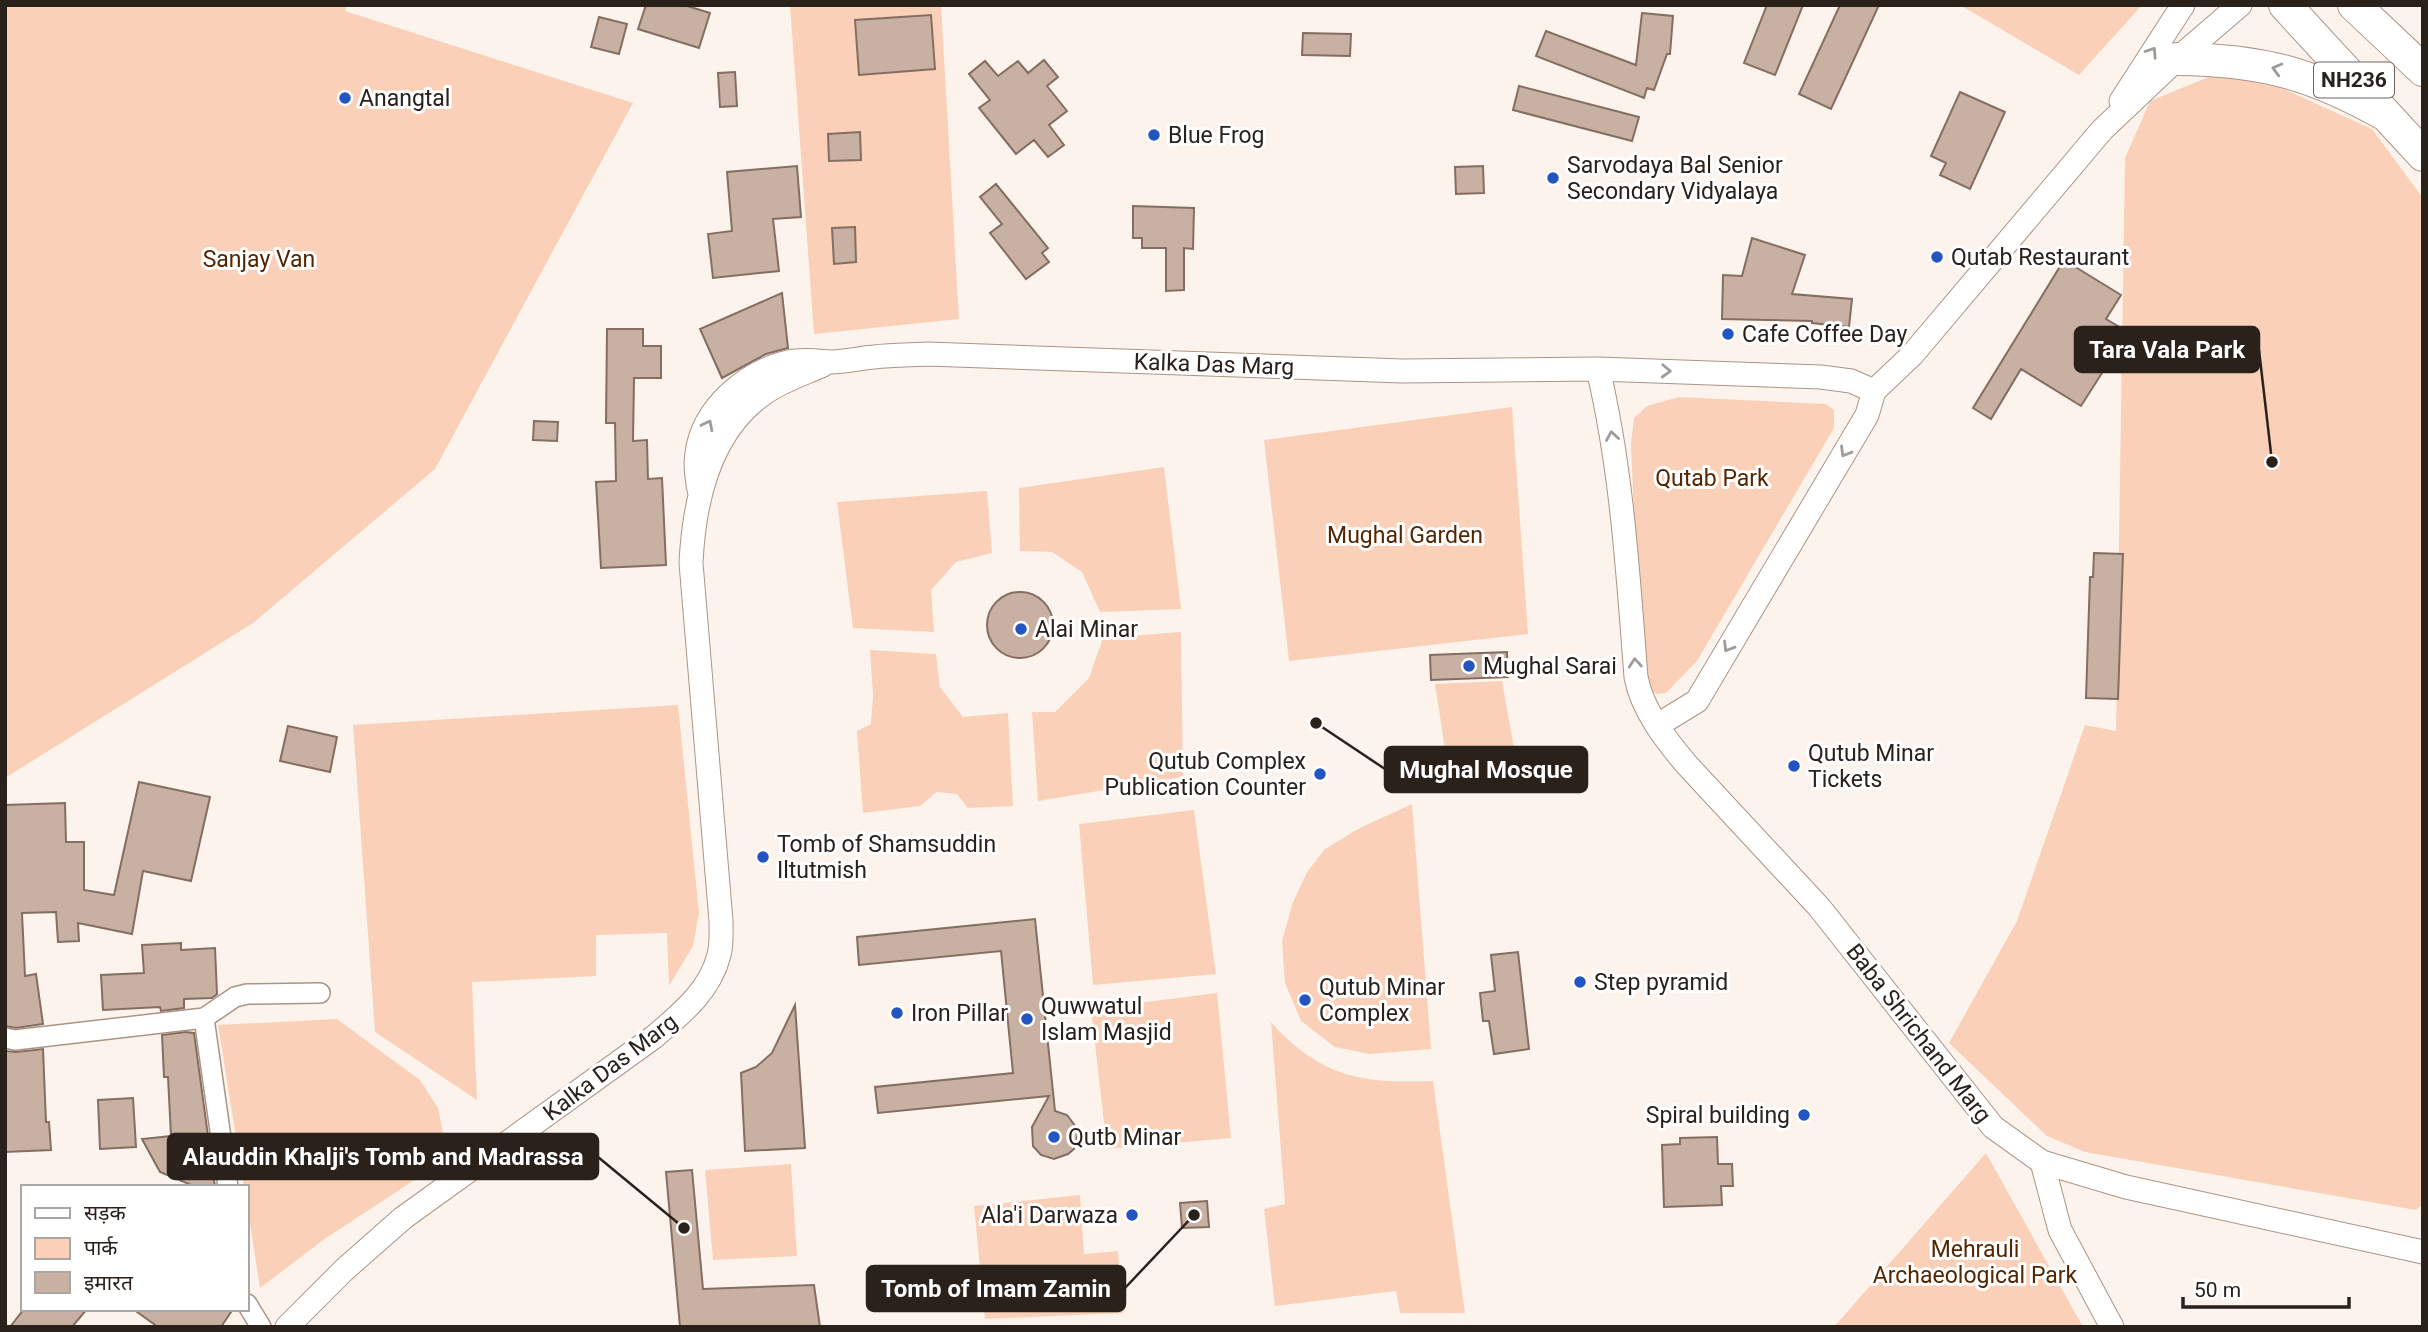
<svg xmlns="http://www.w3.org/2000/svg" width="2428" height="1332" font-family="Roboto,'Noto Sans Devanagari',sans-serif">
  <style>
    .green { fill: #fad1b8 }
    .building { fill: #c8b0a2; stroke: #846e61; stroke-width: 2 }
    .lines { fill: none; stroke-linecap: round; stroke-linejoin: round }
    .minor-casing { stroke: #ab9486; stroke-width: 22 }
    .tertiary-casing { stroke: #ab9486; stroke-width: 25 }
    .trunk-casing { stroke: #ab9486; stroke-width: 34 }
    .minor { stroke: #fff; stroke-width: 19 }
    .tertiary { stroke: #fff; stroke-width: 23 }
    .trunk { stroke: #fff; stroke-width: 32 }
    .oneway { stroke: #9f9b98 }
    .poi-dot { fill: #2355c2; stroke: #fff; stroke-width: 2.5 }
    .labels { text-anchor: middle; stroke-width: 6; stroke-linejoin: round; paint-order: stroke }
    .shield { fill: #fff; stroke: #6a645f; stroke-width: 2 }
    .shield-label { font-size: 21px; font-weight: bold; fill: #2a211b }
    .poi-label { font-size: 23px; fill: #2a211b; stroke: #fff; text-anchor: start }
    .park-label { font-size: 23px; fill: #542601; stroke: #fff }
    .street-label { font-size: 23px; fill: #2a211b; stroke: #fff }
    .leader { fill: none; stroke: #2a211b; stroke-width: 2.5 }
    .callout-dot { fill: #2a211b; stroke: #fff; stroke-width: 2.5 }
    .callout { fill: #2a211b; stroke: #2a211b; stroke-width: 2.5 }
    .callout-label { font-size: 24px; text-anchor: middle; font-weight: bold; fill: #fff }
  </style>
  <rect width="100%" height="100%" fill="#fdf3ed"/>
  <path class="green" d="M5,5H347L345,11L633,103L435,469L253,623L5,778Z
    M790,5H941L959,319L814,334Z
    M1960,5H2142L2079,75Z
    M2216,74L2284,89L2372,129L2423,198V1204L2416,1210L2085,1152L2047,1136L1949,1043L2017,921L2085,725L2116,731L2125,158L2150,101Z
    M1679,397L1826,404L1834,410V428L1697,661L1666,693L1656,694L1641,680L1631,444L1634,418L1647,406Z
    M1512,407L1528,634L1289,661L1264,440Z
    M1164,467L1181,609L1100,612L1082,572L1052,552L1020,551L1019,488Z
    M987,491L992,553L956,562L931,590L934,632L853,628L837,502Z
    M1181,632L1183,777L1038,801L1032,712H1055L1089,678L1103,638Z
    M870,650L936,654L940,687L963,717L1008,713L1013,806L968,808L957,794L937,792L920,806L863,813L857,731L871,724L873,696Z
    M1502,681L1517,765L1449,775L1435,684Z
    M678,705L699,913L693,946L669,986L667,933L596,935V976L472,982L477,1100L375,1032L353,725Z
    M1412,804L1431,1049L1369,1054L1335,1047L1301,1021L1285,983L1282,941L1293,902L1307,872L1325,849L1360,828Z
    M1194,810L1216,974L1093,985L1079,824Z
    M1217,993L1231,1138L1107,1149L1091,1009Z
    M337,1019L420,1080L438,1108L448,1158L326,1238L260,1288L247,1205V1187H244L218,1025Z
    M1271,1022C1320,1077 1362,1084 1433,1081L1465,1313H1400L1396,1291L1275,1306L1264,1209L1285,1204Z
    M1986,1153L2083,1327H1834Z
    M791,1164L797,1256L713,1260L705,1170Z
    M1080,1195L1084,1254L1118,1251L1123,1313L985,1319L974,1206Z"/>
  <path class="building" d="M646,5H684L710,13L699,48L638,29Z
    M1767,5H1803L1775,75L1744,63Z
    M1840,5H1879L1831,109L1799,94Z
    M1642,13L1673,16L1670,54H1667L1654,90L1647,88L1644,98L1536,56L1546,31L1636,65Z
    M931,15L935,69L859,75L855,20Z
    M599,17L627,24L619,54L591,47Z
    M1303,33L1351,34L1350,56L1302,55Z
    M1044,60L1058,77L1047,86L1067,111L1049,125L1064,145L1048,157L1034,140L1016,154L979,108L990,100L969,74L985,61L998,76L1018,61L1028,73Z
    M735,72L737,106L720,107L718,73Z
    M1519,86L1639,117L1632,141L1513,110Z
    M1960,92L2005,112L1970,189L1940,175L1946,163L1931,156Z
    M860,132L861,160L829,161L828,134Z
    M797,166L801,217L773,219L779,271L713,278L708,234L732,231L727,172Z
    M1483,166L1484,193L1456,194L1455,167Z
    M996,184L1048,248L1042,253L1049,262L1026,279L990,233L1002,224L980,197Z
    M1133,206L1194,208L1193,249L1184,248V290L1166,291V248H1142V238H1133Z
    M855,227L856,262L834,264L832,228Z
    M1752,238L1805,255L1792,294L1852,299L1849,327L1812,323V321L1722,319L1723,275L1742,276Z
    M2064,260L2121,295L2106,319L2128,332L2081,406L2021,369L1991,419L1973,408Z
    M782,293L788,348L766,354L722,378L700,329Z
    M607,329H643V346H661V378H634L633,441L647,440L648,479L662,478L666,565L601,568L596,482L616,481L615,423H606Z
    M534,421L558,422L557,441L533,440Z
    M2094,553L2123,554L2118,699L2086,698L2090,577H2093Z
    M987 625a33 33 0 1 1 66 0a33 33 0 1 1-66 0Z
    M1507,652L1508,677L1431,680L1430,655Z
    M288,726L337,737L330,772L280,761Z
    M139,782L210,797L191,881L143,871L132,934L78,923L79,941L58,942L56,912L22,913L25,976L36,974L43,1024L16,1028L5,1026V805L65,803L66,842H84V890L114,895Z
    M1035,919L1055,1111L1067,1115L1076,1127L1078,1134L1074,1149L1068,1154L1054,1159L1041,1155L1033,1146L1032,1127L1049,1096L878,1113L875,1087L1013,1073L1001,951L859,965L857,937Z
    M181,943V950L215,948L217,994L212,998L184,999V1008L161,1011L160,1007L103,1010L101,975L144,973L142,945Z
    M1518,952L1529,1049L1494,1054L1489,1021H1483L1480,993L1495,991L1491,955Z
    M795,1005L805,1148L745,1151L741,1073L756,1067L772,1053Z
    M185,1032L194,1033L215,1187H196L160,1172L142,1139L171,1136L168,1077H164L162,1035Z
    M43,1049L46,1122H49L51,1150L5,1152V1051L16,1052Z
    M133,1098L136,1147L100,1149L98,1100Z
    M1717,1137L1718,1164H1732L1733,1186H1721L1722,1205L1664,1207L1662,1145L1680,1144V1138Z
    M692,1170L703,1289L814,1285L820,1327H680L666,1172Z
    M1207,1201L1209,1227L1182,1228L1180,1203Z
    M24,1309H87L72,1327H10Z
    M133,1309H233L221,1327H158Z"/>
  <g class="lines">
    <defs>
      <path id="minor" d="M204,1018L235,997L247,994L320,993
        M5,1038L15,1040L204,1018L228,1187
        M247,1304L261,1327"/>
      <path id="tertiary" d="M2121,101L2183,5
        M1598,369C1622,470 1628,574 1636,677C1642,710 1666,740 1687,765L1819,907L1993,1127L2042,1162L2126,1187L2423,1252
        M699,490C697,478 695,466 697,453C703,408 746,372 788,362C803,359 816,361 831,362C845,362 860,358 874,357C892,355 910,355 928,354L1402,371L1598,369L1821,377L1851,381L1874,391
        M1658,725L1697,701L1867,415L1874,391L1912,355L2102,130L2177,59L2240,5
        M2042,1162L2060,1230L2112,1327
        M287,1327L344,1270L403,1218L654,1037C681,1014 710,991 719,955C722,944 721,931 721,921L691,563C694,500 709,432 763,394C781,381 803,374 823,365"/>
      <path id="trunk" d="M2285,5L2423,155
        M2354,5L2423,70
        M2177,59C2261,60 2311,73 2384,114"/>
    </defs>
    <use href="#minor" class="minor-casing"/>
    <use href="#tertiary" class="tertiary-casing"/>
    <use href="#trunk" class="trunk-casing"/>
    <use href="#minor" class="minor"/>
    <use href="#tertiary" class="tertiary"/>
    <use href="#trunk" class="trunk"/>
  </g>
  <defs><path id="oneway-chevron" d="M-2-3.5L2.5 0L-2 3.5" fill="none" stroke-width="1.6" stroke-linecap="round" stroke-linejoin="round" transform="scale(1.75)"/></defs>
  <g class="oneway">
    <use href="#oneway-chevron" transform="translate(2152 52) rotate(-56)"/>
    <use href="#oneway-chevron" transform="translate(2277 69) rotate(-165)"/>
    <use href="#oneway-chevron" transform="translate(1666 371) rotate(2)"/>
    <use href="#oneway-chevron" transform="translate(708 425) rotate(-63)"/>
    <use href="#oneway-chevron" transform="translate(1612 436) rotate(-99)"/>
    <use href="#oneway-chevron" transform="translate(1845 452) rotate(121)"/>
    <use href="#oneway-chevron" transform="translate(1728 647) rotate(121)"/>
    <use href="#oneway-chevron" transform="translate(1635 663) rotate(-95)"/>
  </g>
  <g class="poi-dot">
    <circle cx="345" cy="98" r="7"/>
    <circle cx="1154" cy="135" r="7"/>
    <circle cx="1553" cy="178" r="7"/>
    <circle cx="1937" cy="257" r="7"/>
    <circle cx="1728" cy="334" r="7"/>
    <circle cx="1021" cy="629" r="7"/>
    <circle cx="1469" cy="666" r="7"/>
    <circle cx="1794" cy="766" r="7"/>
    <circle cx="1320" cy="774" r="7"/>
    <circle cx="763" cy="857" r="7"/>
    <circle cx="1580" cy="982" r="7"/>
    <circle cx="1305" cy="1000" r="7"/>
    <circle cx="897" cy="1013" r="7"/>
    <circle cx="1027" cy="1019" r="7"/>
    <circle cx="1804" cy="1115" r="7"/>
    <circle cx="1054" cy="1137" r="7"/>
    <circle cx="1132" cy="1215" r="7"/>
  </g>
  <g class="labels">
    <rect class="shield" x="2314" y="62.5" width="80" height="35" rx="5"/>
    <g class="shield-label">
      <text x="2354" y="87">NH236</text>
    </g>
    <g class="poi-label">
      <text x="359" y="106">Anangtal</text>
      <text x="1168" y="143">Blue Frog</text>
      <text x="1567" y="173">Sarvodaya Bal Senior<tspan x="1567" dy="26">Secondary Vidyalaya</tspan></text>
      <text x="1951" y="265">Qutab Restaurant</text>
      <text x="1742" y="342">Cafe Coffee Day</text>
      <text x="1035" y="637">Alai Minar</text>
      <text x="1483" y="674">Mughal Sarai</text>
      <text x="1808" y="761">Qutub Minar<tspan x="1808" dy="26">Tickets</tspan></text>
      <text x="1306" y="769" text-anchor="end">Qutub Complex<tspan x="1306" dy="26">Publication Counter</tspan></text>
      <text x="777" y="852">Tomb of Shamsuddin<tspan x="777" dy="26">Iltutmish</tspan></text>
      <text x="1594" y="990">Step pyramid</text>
      <text x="1319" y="995">Qutub Minar<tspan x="1319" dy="26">Complex</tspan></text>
      <text x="1041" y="1014">Quwwatul<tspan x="1041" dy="26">Islam Masjid</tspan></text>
      <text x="911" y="1021">Iron Pillar</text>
      <text x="1790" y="1123" text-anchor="end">Spiral building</text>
      <text x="1068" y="1145">Qutb Minar</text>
      <text x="1118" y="1223" text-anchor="end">Ala'i Darwaza</text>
    </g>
    <g class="park-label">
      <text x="259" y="267">Sanjay Van</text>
      <text x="1712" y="486">Qutab Park</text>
      <text x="1405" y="543">Mughal Garden</text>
      <text x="1975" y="1257">Mehrauli<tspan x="1975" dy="26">Archaeological Park</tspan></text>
    </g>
    <g class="street-label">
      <text transform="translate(1214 364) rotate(2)" y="8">Kalka Das Marg</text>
      <text transform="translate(1919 1033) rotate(52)" y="8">Baba Shrichand Marg</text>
      <text transform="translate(610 1067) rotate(-37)" y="8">Kalka Das Marg</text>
    </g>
  </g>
  <path class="leader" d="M2272 462L2259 350M1316 723L1385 769M684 1228L598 1157M1194 1215L1125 1288"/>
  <g class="callout-dot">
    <circle cx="2272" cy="462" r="7"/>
    <circle cx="1316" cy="723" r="7"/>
    <circle cx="684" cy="1228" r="7"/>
    <circle cx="1194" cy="1215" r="7"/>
  </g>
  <g class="callout">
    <rect x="2075" y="327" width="184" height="45" rx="7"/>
    <rect x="1385" y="747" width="202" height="45" rx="7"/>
    <rect x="168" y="1134" width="430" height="45" rx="7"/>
    <rect x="867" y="1266" width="258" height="45" rx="7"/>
  </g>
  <g class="callout-label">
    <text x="2167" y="358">Tara Vala Park</text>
    <text x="1486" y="778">Mughal Mosque</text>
    <text x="383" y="1165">Alauddin Khalji's Tomb and Madrassa</text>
    <text x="996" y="1297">Tomb of Imam Zamin</text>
  </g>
  <rect width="2428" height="1332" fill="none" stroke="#2a211b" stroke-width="14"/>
  <rect x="21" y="1185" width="228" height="126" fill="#ffffff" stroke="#aaa6a4" stroke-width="2"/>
  <rect x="35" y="1208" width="35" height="10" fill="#ffffff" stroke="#aaa6a4" stroke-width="2"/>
  <text x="84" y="1220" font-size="21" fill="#2a211b">सड़क</text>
  <rect x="35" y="1238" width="35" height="21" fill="#fad1b8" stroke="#aaa6a4" stroke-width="2"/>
  <text x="84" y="1255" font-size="21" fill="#2a211b">पार्क</text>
  <rect x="35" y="1272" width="35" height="21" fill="#c8b0a2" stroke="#aaa6a4" stroke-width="2"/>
  <text x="84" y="1290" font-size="21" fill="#2a211b">इमारत</text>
  <path d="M2183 1297v10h166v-10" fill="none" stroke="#2a211b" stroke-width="3.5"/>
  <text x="2194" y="1297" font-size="21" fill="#2a211b" stroke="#ffffff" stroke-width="5" paint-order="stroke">50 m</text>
</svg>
